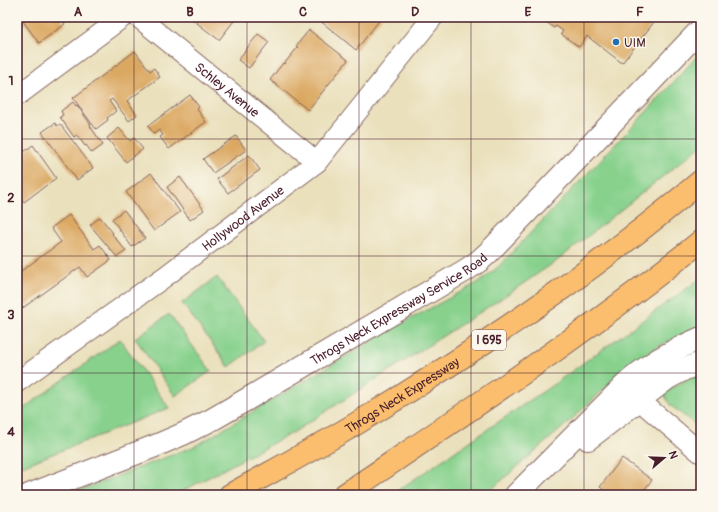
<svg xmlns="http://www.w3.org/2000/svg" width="718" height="512" font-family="Pangolin,sans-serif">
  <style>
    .green { fill: #87d18d; stroke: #68785c }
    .building { fill: #dba862 }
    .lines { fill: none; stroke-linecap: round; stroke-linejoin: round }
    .minor-casing { stroke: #82635e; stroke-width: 22 }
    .tertiary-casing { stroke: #82635e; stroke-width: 24 }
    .motorway-casing { stroke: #82635e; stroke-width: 24 }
    .minor { stroke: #fff; stroke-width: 20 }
    .tertiary { stroke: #fff; stroke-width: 22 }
    .motorway { stroke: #fabe6e; stroke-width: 22 }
    .grid { fill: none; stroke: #4a1f2b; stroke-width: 1; stroke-opacity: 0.55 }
    .poi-dot { fill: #1f6fb2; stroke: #fbf7ec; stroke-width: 1.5 }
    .labels { text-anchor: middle; stroke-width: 3; stroke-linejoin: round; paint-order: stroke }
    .shield { fill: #fbf7ec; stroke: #7f6065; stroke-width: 1 }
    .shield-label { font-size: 12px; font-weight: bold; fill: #4a1f2b }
    .poi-label { font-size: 13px; fill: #4a1f2b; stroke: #fbf7ec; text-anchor: start }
    .street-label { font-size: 13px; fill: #4a1f2b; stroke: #fbf7ec }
    .neatline { fill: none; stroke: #4a1f2b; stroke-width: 1.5 }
    .grid-label { font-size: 13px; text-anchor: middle; font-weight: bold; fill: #4a1f2b }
  </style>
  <rect width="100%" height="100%" fill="#fbf7ec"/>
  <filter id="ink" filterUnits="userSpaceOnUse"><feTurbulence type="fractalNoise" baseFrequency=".025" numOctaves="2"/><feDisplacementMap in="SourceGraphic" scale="8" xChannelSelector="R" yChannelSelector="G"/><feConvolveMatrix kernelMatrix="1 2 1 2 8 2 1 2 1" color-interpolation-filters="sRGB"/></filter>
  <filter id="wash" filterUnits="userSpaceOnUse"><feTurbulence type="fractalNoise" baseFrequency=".012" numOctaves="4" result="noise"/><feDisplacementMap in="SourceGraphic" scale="16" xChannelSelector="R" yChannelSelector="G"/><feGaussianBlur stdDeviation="0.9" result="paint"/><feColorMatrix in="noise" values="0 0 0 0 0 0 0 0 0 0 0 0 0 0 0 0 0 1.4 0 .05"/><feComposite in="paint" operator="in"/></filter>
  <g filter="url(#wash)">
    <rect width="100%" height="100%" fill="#eae0bc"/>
    <path class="green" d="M701,52V146L558,260L499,300L294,432L175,495H68L195,446L390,330L481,281L498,267L649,109Z
      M217,277L264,341L229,367L182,303Z
      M701,278V326L659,346L638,360L627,368L570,421L485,495H391L557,382Z
      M169,314L211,371L175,396L135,338Z
      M120,339L169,408L17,468V413Z
      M701,371V429L670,405L665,396V392Z"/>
    <g id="blocks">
      <path class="building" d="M20,17H60L65,24L39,43Z
        M189,17H237L219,40Z
        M319,17H382L356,50L318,19Z
        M540,17H658L622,63L587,36L579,47L561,34L563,31L556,26L554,28Z
        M309,30L348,60L308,110L270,80L283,63L284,64L298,47L296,46Z
        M258,34L269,42L249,68L238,60Z
        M135,51L150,71L154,68L160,77L127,101L137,115L129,121L112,99L109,101L116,111L107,118L108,120L96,129L73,98Z
        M190,95L199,107L197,109L206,122L169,149L160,137L163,135L159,130L154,134L148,126Z
        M73,102L76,106L77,105L91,125L90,126L103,145L92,153L86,145L85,146L77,135L74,137L60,117L63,115L61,111Z
        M55,123L57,126L60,124L93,168L77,180L42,132Z
        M119,128L130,141L134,138L143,149L126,162L107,138Z
        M236,136L246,150L213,173L203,159Z
        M33,145L56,178L24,202L17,192V157Z
        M249,155L260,170L228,193L217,179Z
        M151,173L180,212L154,231L126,192Z
        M180,177L204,210L190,220L167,187Z
        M124,210L145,238L132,247L112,219Z
        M69,215L94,249L100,245L111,260L87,277L80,267L17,312V274L61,242L51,228Z
        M100,217L113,233L112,234L126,251L117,257L90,225Z
        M622,458L652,480L640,495H611L600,487Z"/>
    </g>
  </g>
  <g filter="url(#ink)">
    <use href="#blocks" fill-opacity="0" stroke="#82635e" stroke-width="1"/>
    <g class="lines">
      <defs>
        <g id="minor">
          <path id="s1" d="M138,17L317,162"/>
          <path d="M17,96L123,17"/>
          <path id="s2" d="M17,382L163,278L317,162L433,17"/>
          <path d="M626,389L701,453"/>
        </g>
        <g id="tertiary">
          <path d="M588,439L668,378L685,369L701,363"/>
          <path id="s3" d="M29,495L155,446L183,434L213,419L244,401L466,270L479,261L489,252L701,29"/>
          <path d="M516,495L623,387C647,364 671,351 701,338"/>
        </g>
        <g id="motorway">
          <path id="s4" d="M230,495C273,471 316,448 359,422C478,350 594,271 701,181"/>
          <path d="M344,495C465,413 587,333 701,241"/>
        </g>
      </defs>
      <use href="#minor" class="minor-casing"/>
      <use href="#tertiary" class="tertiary-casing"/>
      <use href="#motorway" class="motorway-casing"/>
      <use href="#minor" class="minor"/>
      <use href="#tertiary" class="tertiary"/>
      <use href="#motorway" class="motorway"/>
    </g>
  </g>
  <path class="grid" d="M134,17V495M247,17V495M359,17V495M471,17V495M584,17V495M17,139H701M17,256H701M17,373H701"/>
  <circle class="poi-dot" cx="616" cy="42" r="4"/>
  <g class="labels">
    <rect class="shield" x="472" y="330" width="34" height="20" rx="3"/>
    <g class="shield-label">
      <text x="489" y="344">I 695</text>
    </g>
    <g class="poi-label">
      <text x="624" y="47">UIM</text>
    </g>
    <g class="street-label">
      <text dy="5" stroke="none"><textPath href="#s1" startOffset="115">Schley Avenue</textPath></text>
      <text dy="5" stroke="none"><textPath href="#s2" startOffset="279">Hollywood Avenue</textPath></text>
      <text dy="5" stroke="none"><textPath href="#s3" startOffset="415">Throgs Neck Expressway Service Road</textPath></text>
      <text dy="5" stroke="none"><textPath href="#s4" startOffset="199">Throgs Neck Expressway</textPath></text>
    </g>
  </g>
  <rect width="718" height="512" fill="none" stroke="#fbf7ec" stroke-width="44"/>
  <g transform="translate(664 458) rotate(71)" stroke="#fbf7ec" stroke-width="3" paint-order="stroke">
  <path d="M0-3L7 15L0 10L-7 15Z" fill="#4a1f2b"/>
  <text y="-6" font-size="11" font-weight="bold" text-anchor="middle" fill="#4a1f2b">N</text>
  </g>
  <rect x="22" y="22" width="674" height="468" class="neatline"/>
  <g class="grid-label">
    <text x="78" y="16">A</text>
    <text x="190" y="16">B</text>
    <text x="303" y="16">C</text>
    <text x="415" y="16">D</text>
    <text x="528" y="16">E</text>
    <text x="640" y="16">F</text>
    <text x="11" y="85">1</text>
    <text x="11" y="202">2</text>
    <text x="11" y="319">3</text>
    <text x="11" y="436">4</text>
  </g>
</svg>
